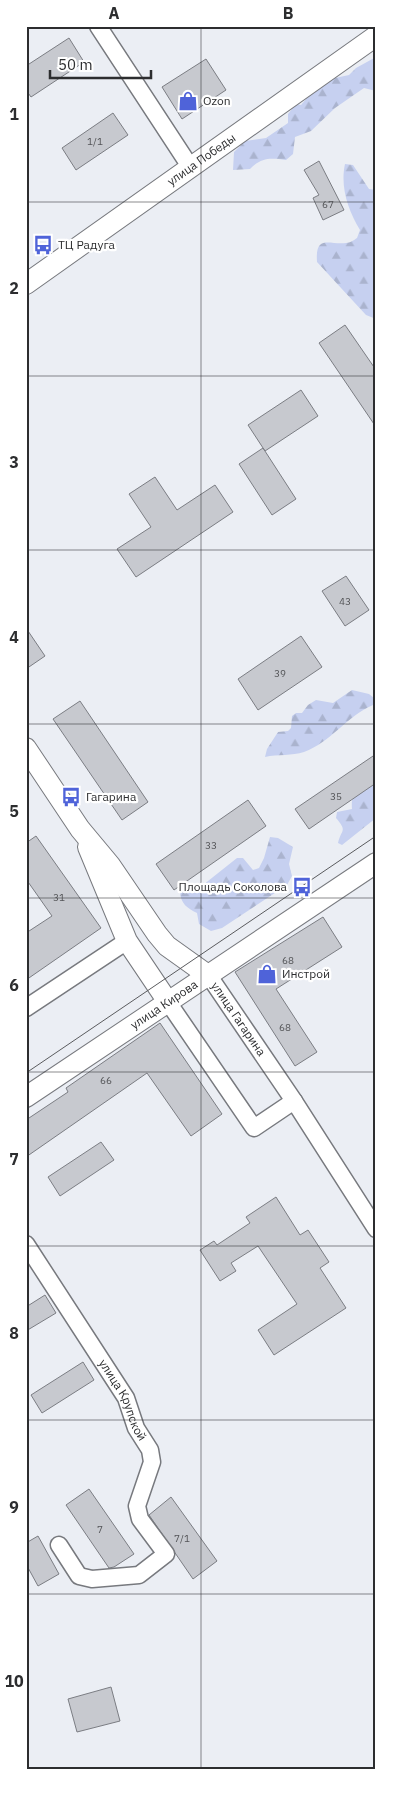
<svg xmlns="http://www.w3.org/2000/svg" width="402" height="1796" font-family="'IBM Plex Sans',sans-serif">
  <style>
    .forest { fill: url(#forest-firs) }
    .building { fill: #c7c9cf; stroke: #7b7d83 }
    .lines { fill: none; stroke-linecap: round; stroke-linejoin: round }
    .minor-casing { stroke: #77797e; stroke-width: 19 }
    .tertiary-casing { stroke: #77797e; stroke-width: 22 }
    .minor { stroke: #fff; stroke-width: 16 }
    .tertiary { stroke: #fff; stroke-width: 20 }
    .tram { stroke: #5a5b5e; stroke-width: 1 }
    .grid { fill: none; stroke: #2c2d2f; stroke-width: 1; stroke-opacity: 0.55 }
    .labels { text-anchor: middle; stroke-width: 4.5; stroke-linejoin: round; paint-order: stroke }
    .number-label { font-size: 10px; fill: #535457 }
    .poi-label { font-size: 12px; fill: #2c2d2f; stroke: #fff; text-anchor: start }
    .street-label { font-size: 12px; fill: #2c2d2f; stroke: #fff }
    .neatline { fill: none; stroke: #2c2d2f; stroke-width: 2 }
    .grid-label { font-size: 16px; text-anchor: middle; font-weight: bold; fill: #2c2d2f }
  </style>
  <defs>
    <pattern id="forest-firs" width="22" height="20" patternUnits="userSpaceOnUse" patternTransform="scale(1.25)"><rect width="22" height="20" fill="#c6d0f0"/><path d="M5 1l3.5 6h-7zM16 11l3.5 6h-7z" fill="#aab3ce"/></pattern>
  </defs>
  <rect width="100%" height="100%" fill="#ebeef4"/>
  <path class="forest" d="M376,57V91L364,88L335,108L311,131L295,137L293,154L286,160C270,158 262,157 250,169L233,170L234,152L245,141L266,138L288,123V114L296,104L301,105L307,98L335,78L349,75L356,68Z
    M345,164L353,165L369,189L376,190V319L366,315L317,262C315,234 329,245 346,243C350,243 354,240 357,238L360,230C348,210 340,187 345,164Z
    M352,690L369,694L374,698L373,705C347,716 331,742 304,752C292,756 278,754 265,757L267,749L278,732L288,731L291,728L292,716L296,713H302L308,705L316,700L333,703Z
    M376,774V818L342,845L338,843C341,829 348,832 336,818L337,812L352,809C350,791 362,783 376,774Z
    M270,837L278,838L293,847L289,864L292,876L287,885L222,928L211,931L199,924L197,913C187,908 181,904 180,892L187,886L203,885L237,858H243L253,870L259,868L264,858Z"/>
  <path class="building" d="M69,38L84,62L31,97L26,90V66Z
    M206,59L226,90L182,119L162,87Z
    M113,113L128,135L76,170L62,148Z
    M319,161L344,210L323,220L313,198L319,195L304,170Z
    M345,325L376,370V427L319,343Z
    M301,390L318,416L265,451L248,425Z
    M263,448L296,499L272,515L239,464Z
    M155,477L177,510L215,485L233,512L136,577L117,549L151,527L129,494Z
    M346,576L369,610L345,626L322,591Z
    M26,628L45,656L26,669Z
    M301,636L322,667L258,710L238,679Z
    M80,701L148,802L122,820L53,719Z
    M376,754V783L309,829L295,809Z
    M248,800L266,826L174,890L156,864Z
    M36,836L101,928L26,980V933L52,916L26,879V843Z
    M323,917L342,947L276,989L317,1052L295,1066L235,972Z
    M160,1023L222,1114L191,1136L147,1073L26,1157V1120L68,1092L66,1088Z
    M101,1142L114,1160L60,1196L48,1177Z
    M276,1197L300,1235L308,1230L329,1262L320,1268L346,1308L274,1355L258,1330L297,1304L258,1246L231,1263L236,1271L220,1281L200,1250L214,1241L217,1245L250,1223L246,1217Z
    M45,1295L56,1313L26,1331V1307Z
    M83,1362L94,1380L42,1413L31,1395Z
    M89,1489L134,1554L114,1567L109,1568L66,1505Z
    M171,1497L217,1561L193,1579L149,1515Z
    M38,1536L59,1574L38,1586L26,1564V1543Z
    M111,1687L120,1721L77,1732L68,1699Z"/>
  <g class="lines">
    <defs>
      <g id="minor">
        <path d="M98,26L191,168"/>
        <path id="s1" d="M209,976L294,1101L376,1229"/>
        <path d="M168,1002L254,1128L294,1101"/>
        <path d="M26,1008L127,941"/>
        <path id="s2" d="M26,1244L126,1398L136,1428L150,1450L152,1462L137,1506L140,1519L166,1554L139,1575L92,1579L79,1576L59,1545"/>
      </g>
      <g id="tertiary">
        <path id="s3" d="M26,284L376,36"/>
        <path d="M26,748L80,829L110,865L157,934L167,946L209,976"/>
        <path d="M88,847L127,941L168,1002"/>
        <path id="s4" d="M26,1097L376,863"/>
      </g>
    </defs>
    <use href="#minor" class="minor-casing"/>
    <use href="#tertiary" class="tertiary-casing"/>
    <use href="#minor" class="minor"/>
    <use href="#tertiary" class="tertiary"/>
    <path class="tram" d="M26,1073L376,836"/>
  </g>
  <path class="grid" d="M201,26V1770M26,202H376M26,376H376M26,550H376M26,724H376M26,898H376M26,1072H376M26,1246H376M26,1420H376M26,1594H376"/>
  <defs>
    <symbol id="shop-bare" viewBox="-9 -9 18 18"><path d="M-5-2.5h2.3a2.7 3.5 0 0 1 5.4 0H5L5.5 6h-11ZM-1.5-2.5h3a1.5 2.3 0 0 0-3 0Z" fill="#4f63d9" stroke="#fff" stroke-width="2.5" paint-order="stroke"/></symbol>
    <symbol id="bus-bare" viewBox="-9 -9 18 18"><path d="M-5-6H5V4H4V6H2V4H-2V6H-4V4H-5ZM-3.5-4V0h7V-4ZM-3.5 1.2v1.5H-2V1.2ZM2 1.2v1.5H3.5V1.2Z" fill="#4f63d9" stroke="#fff" stroke-width="2.5" paint-order="stroke"/></symbol>
  </defs>
  <g fill-rule="evenodd">
    <use href="#shop-bare" x="174" y="87" width="28" height="28"/>
    <use href="#bus-bare" x="29" y="231" width="28" height="28"/>
    <use href="#bus-bare" x="57" y="783" width="28" height="28"/>
    <use href="#bus-bare" x="288" y="873" width="28" height="28"/>
    <use href="#shop-bare" x="253" y="960" width="28" height="28"/>
  </g>
  <g class="labels">
    <g class="number-label">
      <text x="95" y="145">1/1</text>
      <text x="328" y="208">67</text>
      <text x="345" y="605">43</text>
      <text x="280" y="677">39</text>
      <text x="336" y="800">35</text>
      <text x="211" y="849">33</text>
      <text x="59" y="901">31</text>
      <text x="288" y="964">68</text>
      <text x="285" y="1031">68</text>
      <text x="106" y="1084">66</text>
      <text x="100" y="1533">7</text>
      <text x="182" y="1542">7/1</text>
    </g>
    <g class="poi-label">
      <text x="203" y="105">Ozon</text>
      <text x="58" y="249">ТЦ Радуга</text>
      <text x="86" y="801">Гагарина</text>
      <text x="287" y="891" text-anchor="end">Площадь Соколова</text>
      <text x="282" y="978">Инстрой</text>
    </g>
    <g class="street-label">
      <text dy="4" stroke="none"><textPath href="#s3" startOffset="215">улица Победы</textPath></text>
      <text dy="4" stroke="none"><textPath href="#s4" startOffset="166">улица Кирова</textPath></text>
      <text dy="4" stroke="none"><textPath href="#s1" startOffset="52">улица Гагарина</textPath></text>
      <text dy="4" stroke="none"><textPath href="#s2" startOffset="184">улица Крупской</textPath></text>
    </g>
  </g>
  <rect width="402" height="1796" fill="none" stroke="#ffffff" stroke-width="55"/>
  <path d="M50 70v8h101v-8" fill="none" stroke="#2c2d2f" stroke-width="2.5"/>
  <text x="58" y="70" font-size="15" fill="#2c2d2f" stroke="#ffffff" stroke-width="4" paint-order="stroke">50 m</text>
  <rect x="28" y="28" width="346" height="1740" class="neatline"/>
  <g class="grid-label">
    <text x="114" y="19">A</text>
    <text x="288" y="19">B</text>
    <text x="14" y="120">1</text>
    <text x="14" y="294">2</text>
    <text x="14" y="468">3</text>
    <text x="14" y="643">4</text>
    <text x="14" y="817">5</text>
    <text x="14" y="991">6</text>
    <text x="14" y="1165">7</text>
    <text x="14" y="1339">8</text>
    <text x="14" y="1513">9</text>
    <text x="14" y="1687">10</text>
  </g>
</svg>
